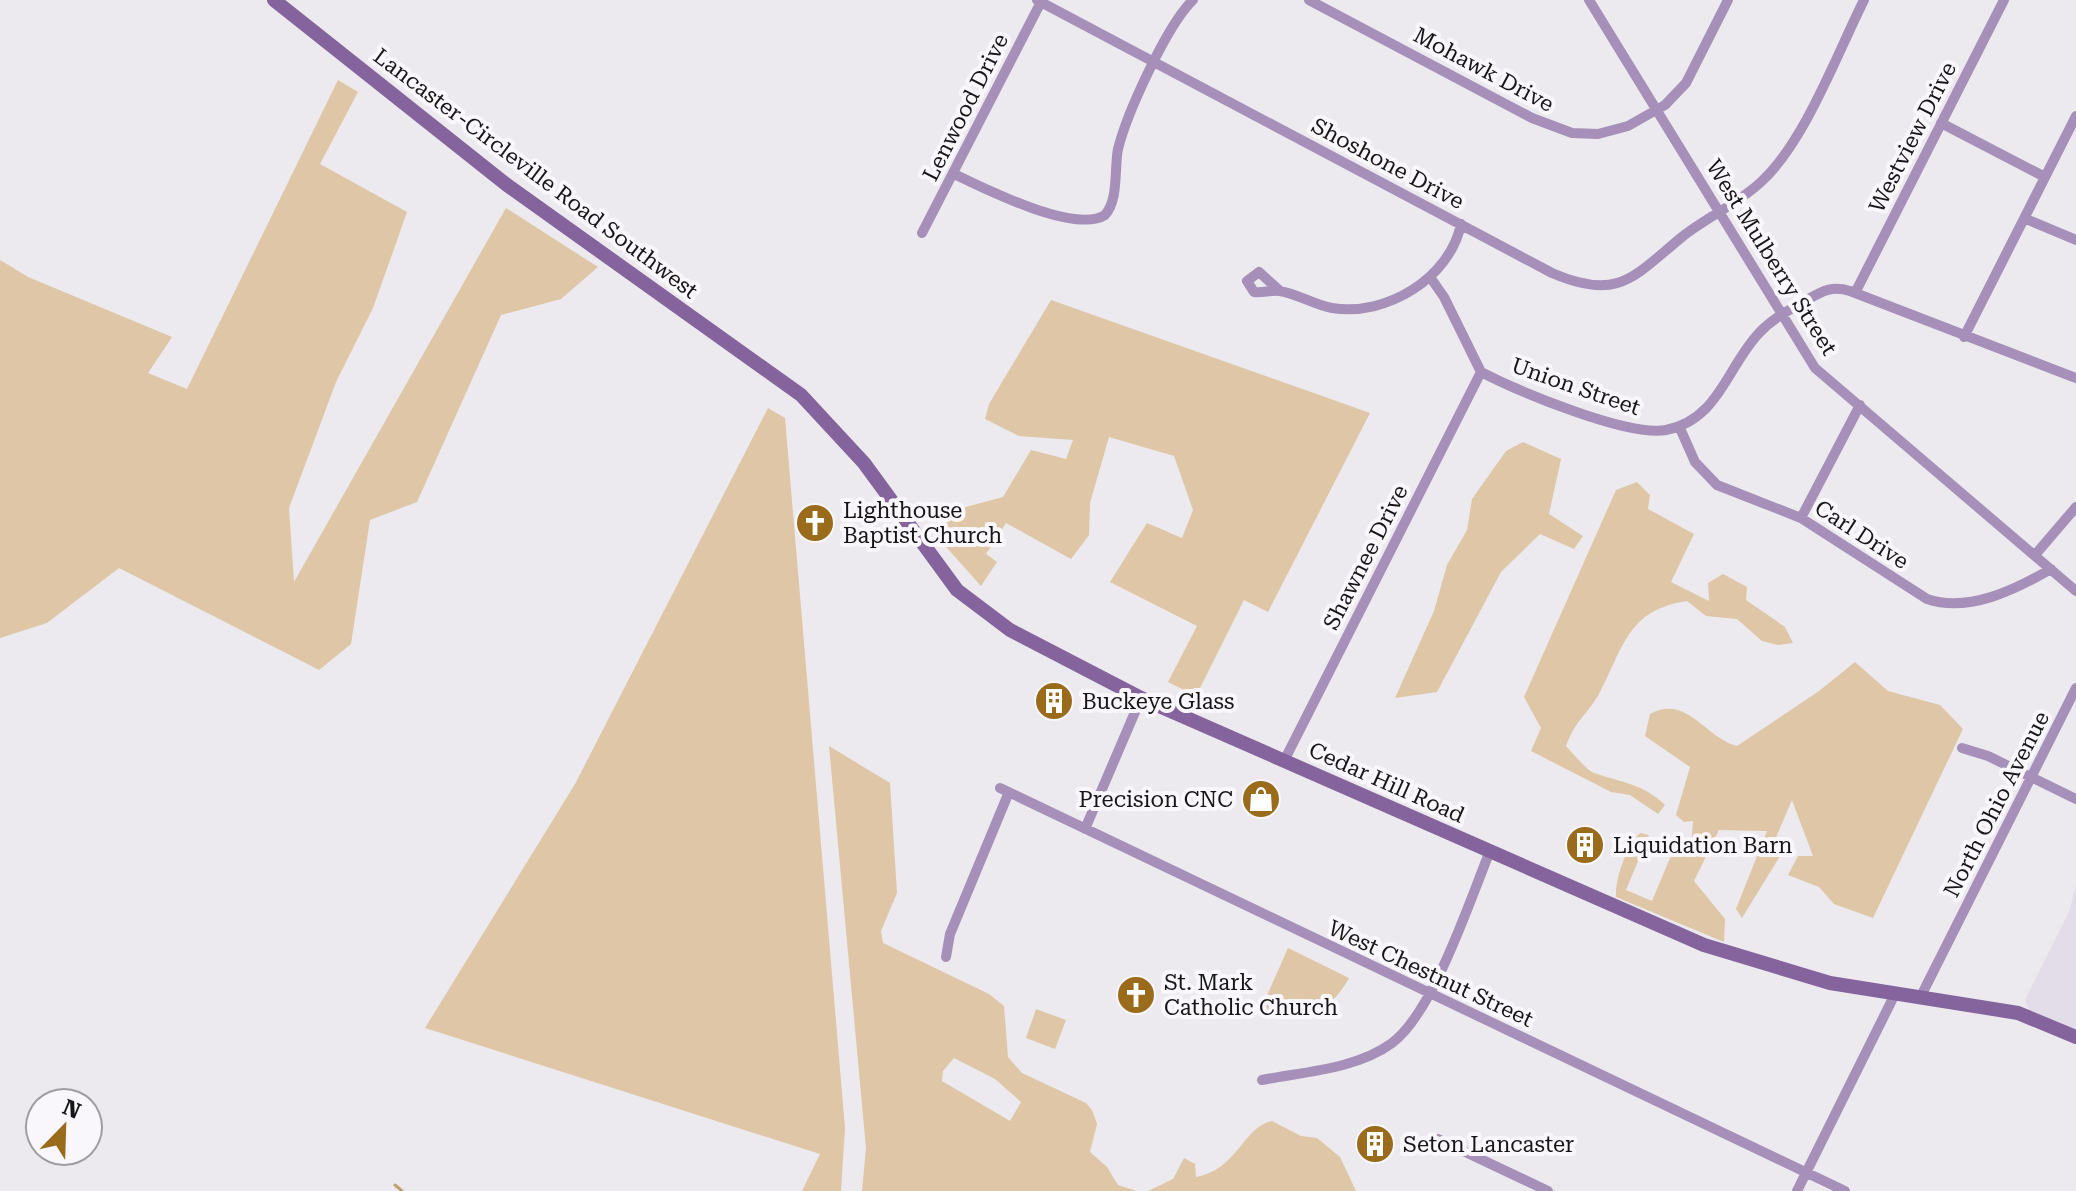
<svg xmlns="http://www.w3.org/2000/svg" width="2076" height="1191" font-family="'Roboto Serif',serif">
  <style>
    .built { fill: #e2dde8 }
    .green { fill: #dec6a6; fill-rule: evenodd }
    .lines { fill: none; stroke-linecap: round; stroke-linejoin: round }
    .stream { stroke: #c19e6b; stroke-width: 3 }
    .street { stroke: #a690b9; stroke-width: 10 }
    .secondary { stroke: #85649e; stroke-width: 14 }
    .labels { text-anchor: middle; stroke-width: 8; stroke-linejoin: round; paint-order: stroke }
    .street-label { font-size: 22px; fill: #151516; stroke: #f9f7fb }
    .poi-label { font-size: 22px; fill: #151516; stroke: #f9f7fb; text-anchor: start }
  </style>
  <rect width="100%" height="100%" fill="#eceaee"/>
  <path class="built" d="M2076,885V1030L2029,1010L2025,1000L2069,912Z"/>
  <path class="green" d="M338,80L358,92L320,164L407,212L373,308L336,382L289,508L294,582L506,208L598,267L561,299L501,315L417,502L370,520L351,644L319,670L119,568L47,623L0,638V260L28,277L172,337L148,373L187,389Z
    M1051,300L1370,413L1268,612L1244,600L1196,696L1168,682L1197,626L1110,582L1147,523L1182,538L1193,510L1174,456L1109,437L1090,503L1089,535L1071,559L1006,523L986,554L997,562L981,586L931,530L951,511L1003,497L1031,450L1066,459L1073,440L1019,436L985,419L989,404Z
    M768,408L785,418L845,1128L841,1191H802L820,1154L425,1028L575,784Z
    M1523,442L1561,459L1549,514L1583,536L1574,549L1540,534L1501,572L1437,692L1395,698L1434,611L1447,565L1467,530L1472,499L1506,451Z
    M1637,482L1650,495L1648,509L1694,534L1671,582L1709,601L1708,583L1723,574L1747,587L1746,600L1785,627L1793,643L1778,645L1762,641L1737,619L1706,616L1687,601C1627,610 1624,647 1599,694C1587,715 1576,719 1566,746C1573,753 1585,769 1594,773C1620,782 1644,784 1665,805L1658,814L1630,795L1611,792L1531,751L1541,728L1524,697L1616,490Z
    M1855,662L1888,691L1940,705L1963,729L1873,918L1834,904L1819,887L1788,875L1798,856H1813L1792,800L1774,842L1783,851L1742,918L1736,909L1767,831L1719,830L1694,881L1725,919L1724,942L1616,897C1615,878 1627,846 1640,833L1649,835L1626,890L1652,901L1670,858L1691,845L1693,821L1684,822L1676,815L1690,767L1645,736L1650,714C1687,694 1705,738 1737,746L1819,691Z
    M829,746L890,783L897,893L881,931L883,943L989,994L1004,1006L1008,1057L1022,1073L1086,1103L1092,1110L1097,1124L1090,1152L1107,1167L1118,1185L1137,1191H862L866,1148ZM954,1058L995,1079L1021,1102L1010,1121L942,1081L943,1071Z
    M1288,948L1349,978C1330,1014 1299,1024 1261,1009Z
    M1036,1009L1066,1020L1055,1049L1026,1038Z
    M1272,1121L1301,1136L1317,1138L1340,1157L1356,1191H1148L1173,1179L1184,1158L1195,1164L1196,1177C1237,1170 1243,1127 1272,1121Z"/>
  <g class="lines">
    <path class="stream" d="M395,1185L402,1191"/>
    <path class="street" d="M1037,0L1552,273C1619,302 1634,276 1682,237C1707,217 1738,204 1762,181C1805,141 1837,54 1864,0
      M1309,0L1532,118L1572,133L1598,134L1628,126L1665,105L1686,83L1728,0
      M1589,0L1815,368L2076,591
      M1941,123L2045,177
      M954,174C985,189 1075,234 1105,215C1119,199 1114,169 1118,149C1127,113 1167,25 1193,0
      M2026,219L2076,240
      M922,233L1042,0
      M1430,277L1444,297L1481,372C1518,391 1627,437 1666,430C1719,420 1727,366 1760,332C1772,319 1789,310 1805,301C1821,292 1831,285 1850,291L2076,378
      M1280,291L1259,272L1247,281L1254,292C1263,293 1270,290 1279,291C1296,293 1314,305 1332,308C1386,317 1450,278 1461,224
      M1855,293L2004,0
      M1964,337L2076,116
      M1679,426L1695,462L1717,485L1801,518L1927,599C1968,613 2015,590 2051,569
      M1801,518L1860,405
      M2035,555L2076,507
      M1962,748L1988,756L2076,799
      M1284,761L1481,372
      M1000,788L1845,1191
      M1085,829L1141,698
      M946,957L950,934L1009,792
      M1920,998L2076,688
      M1262,1080C1303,1072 1357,1069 1392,1043C1433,1013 1470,900 1490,851
      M1438,1139L1548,1191
      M1797,1191L1895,994"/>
    <path class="secondary" d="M274,0L507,185L801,395L864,463L957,590L1010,630L1141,698L1704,945L1830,983L2018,1013L2076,1037"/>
  </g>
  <defs>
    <symbol id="church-disc" viewBox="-11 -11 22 22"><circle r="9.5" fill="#996b1b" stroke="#f9f7fb"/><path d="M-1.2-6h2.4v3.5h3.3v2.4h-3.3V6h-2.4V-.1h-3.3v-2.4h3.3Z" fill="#fff"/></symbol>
    <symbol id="building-disc" viewBox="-11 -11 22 22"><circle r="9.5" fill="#996b1b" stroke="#f9f7fb"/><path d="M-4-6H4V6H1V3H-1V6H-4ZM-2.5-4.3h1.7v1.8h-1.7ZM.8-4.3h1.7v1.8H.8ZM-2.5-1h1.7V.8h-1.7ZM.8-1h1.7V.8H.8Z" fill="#fff"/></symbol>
    <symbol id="shop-disc" viewBox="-11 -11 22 22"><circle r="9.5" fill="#996b1b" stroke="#f9f7fb"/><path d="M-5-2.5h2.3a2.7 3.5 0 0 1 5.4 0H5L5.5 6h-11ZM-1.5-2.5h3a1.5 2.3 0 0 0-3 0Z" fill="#fff"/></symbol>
  </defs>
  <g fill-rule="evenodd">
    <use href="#church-disc" x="793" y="501" width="44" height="44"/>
    <use href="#building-disc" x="1032" y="679" width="44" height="44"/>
    <use href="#shop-disc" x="1239" y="777" width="44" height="44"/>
    <use href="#building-disc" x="1563" y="823" width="44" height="44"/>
    <use href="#church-disc" x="1114" y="973" width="44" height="44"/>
    <use href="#building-disc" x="1353" y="1122" width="44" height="44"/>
  </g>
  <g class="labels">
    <g class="street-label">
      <text transform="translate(1484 69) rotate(28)" y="8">Mohawk Drive</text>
      <text transform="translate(965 107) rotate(-63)" y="8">Lenwood Drive</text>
      <text transform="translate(1912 137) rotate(-63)" y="8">Westview Drive</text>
      <text transform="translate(1388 163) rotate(28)" y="8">Shoshone Drive</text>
      <text transform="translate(536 173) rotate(37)" y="8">Lancaster-Circleville Road Southwest</text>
      <text transform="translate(1772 257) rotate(58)" y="8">West Mulberry Street</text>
      <text transform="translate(1576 386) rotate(19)" y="8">Union Street</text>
      <text transform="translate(1862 534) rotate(33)" y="8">Carl Drive</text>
      <text transform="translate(1365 557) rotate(-63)" y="8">Shawnee Drive</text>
      <text transform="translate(1387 782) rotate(24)" y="8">Cedar Hill Road</text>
      <text transform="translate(1996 804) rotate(-63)" y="8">North Ohio Avenue</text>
      <text transform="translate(1431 973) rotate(25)" y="8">West Chestnut Street</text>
    </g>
    <g class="poi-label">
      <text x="843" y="518">Lighthouse<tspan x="843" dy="25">Baptist Church</tspan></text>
      <text x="1082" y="709">Buckeye Glass</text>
      <text x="1233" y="807" text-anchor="end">Precision CNC</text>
      <text x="1613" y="853">Liquidation Barn</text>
      <text x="1164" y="990">St. Mark<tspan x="1164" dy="25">Catholic Church</tspan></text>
      <text x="1403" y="1152">Seton Lancaster</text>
    </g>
  </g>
  <g transform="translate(64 1127) rotate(23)"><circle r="38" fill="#f9f7fb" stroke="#9e9d9f" stroke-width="2"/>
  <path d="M0-6L14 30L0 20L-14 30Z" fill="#996b1b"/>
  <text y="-12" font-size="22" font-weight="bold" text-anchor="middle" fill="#151516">N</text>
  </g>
</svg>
